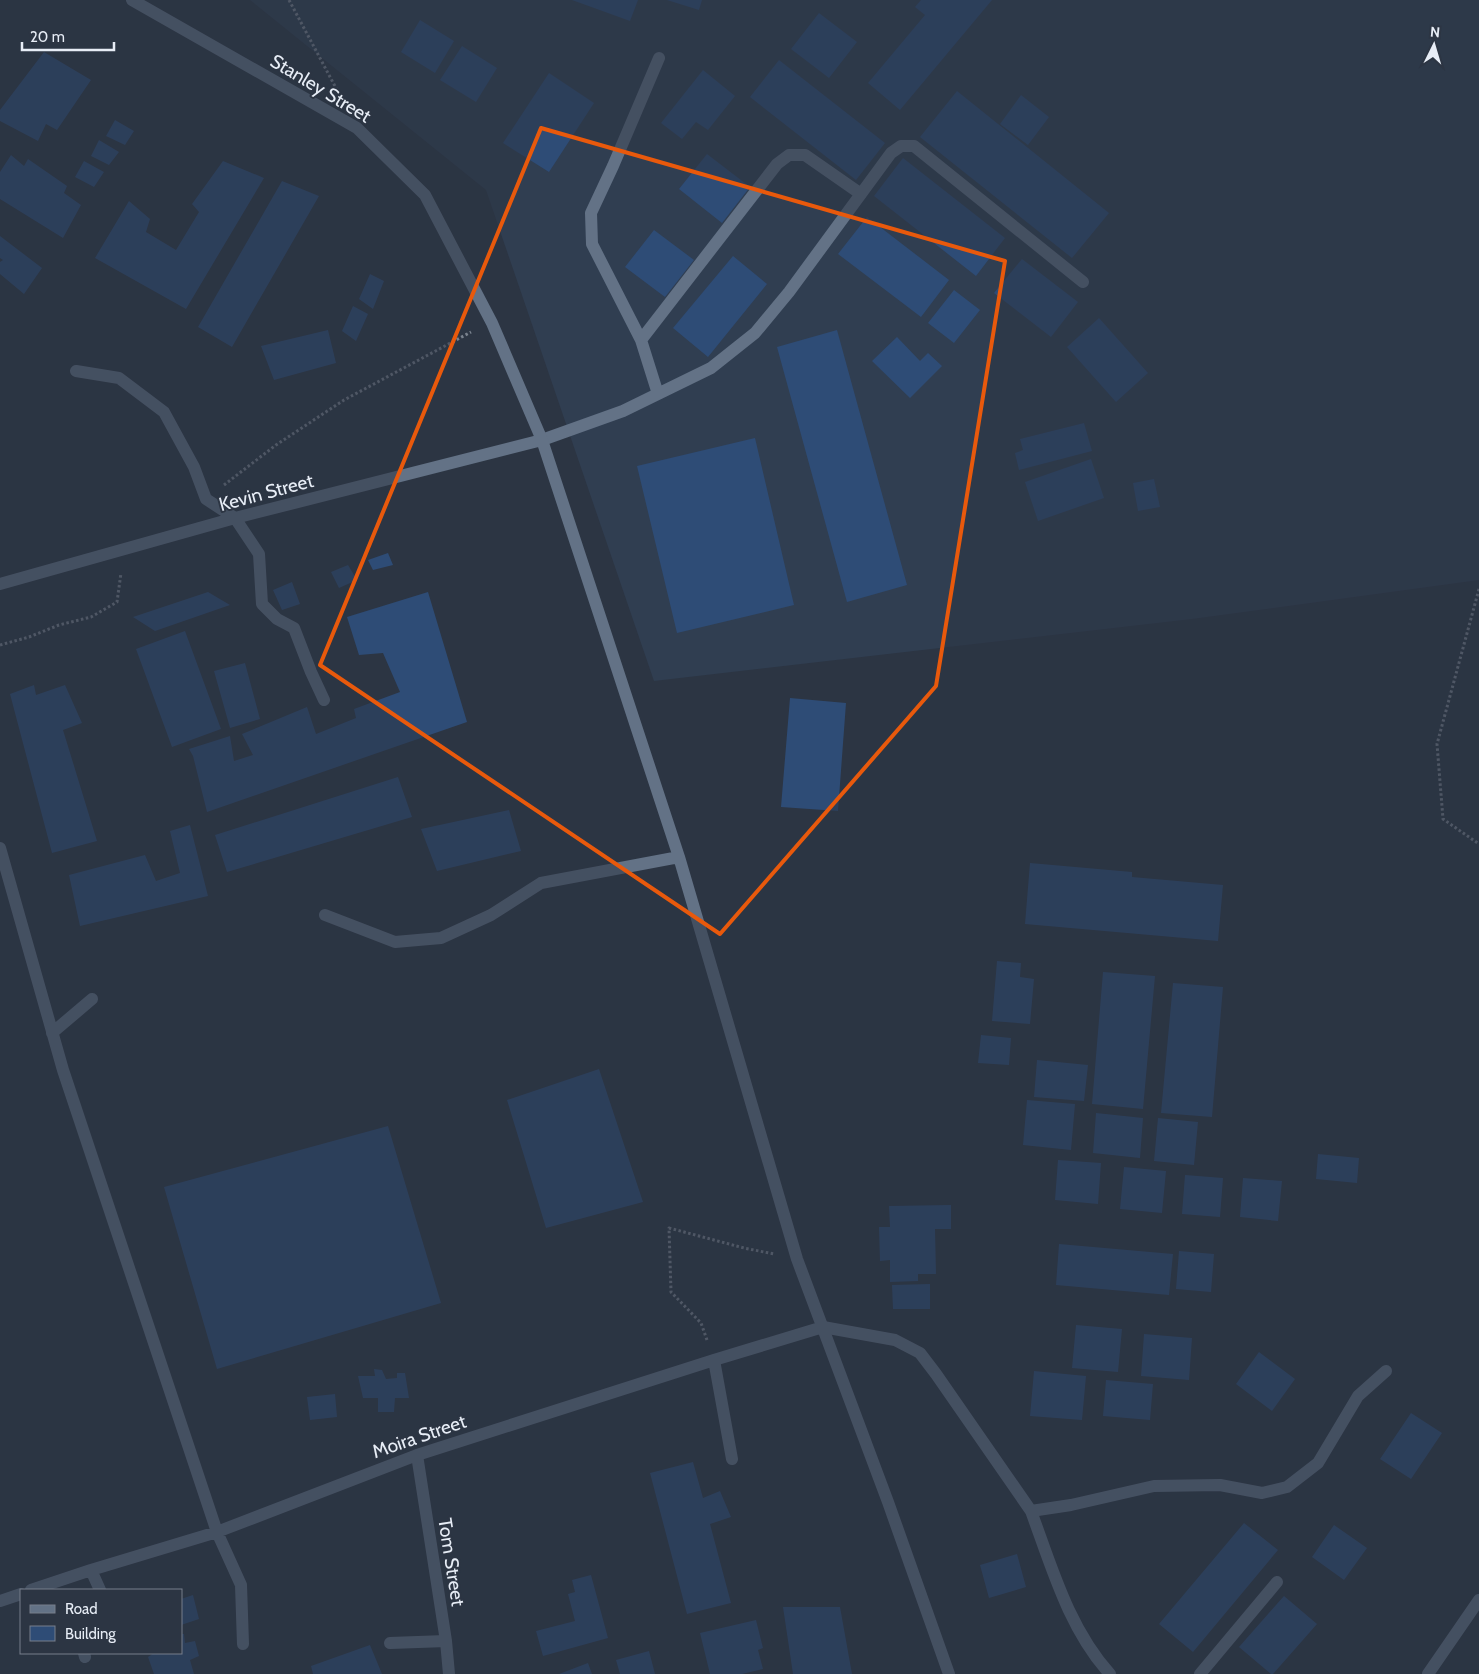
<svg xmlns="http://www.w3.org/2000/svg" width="1479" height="1674" font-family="Cabin,sans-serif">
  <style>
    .built { fill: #303e51 }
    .building { fill: #2e4c76 }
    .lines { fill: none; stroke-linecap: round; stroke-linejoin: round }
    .path { stroke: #7a828e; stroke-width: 3; stroke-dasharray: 2.5 2.5; stroke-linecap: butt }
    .service { stroke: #637286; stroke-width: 12 }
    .minor { stroke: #637286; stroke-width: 12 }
    .tertiary { stroke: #637286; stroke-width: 12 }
    .marked { fill: none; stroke: #e8590c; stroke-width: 4; stroke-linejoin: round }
    .labels { text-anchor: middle; stroke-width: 4; stroke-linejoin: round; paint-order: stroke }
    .street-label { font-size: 19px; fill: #e7edf6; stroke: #2c3543 }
  </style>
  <rect width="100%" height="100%" fill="#2c3543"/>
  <path class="built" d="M250,0H1479V580L1192,619L654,681L486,190Z"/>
  <path class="building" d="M572,0H638L630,21Z
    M667,0H702L699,10Z
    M921,0H992L900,110L868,83L925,15L915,7Z
    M819,13L857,42L829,78L791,49Z
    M420,20L454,41L435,73L401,52Z
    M462,46L497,68L476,102L440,80Z
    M44,52L91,80L57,130L46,124L38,141L0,121V110Z
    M779,60L885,143L856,180L750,97Z
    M703,70L735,96L708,130L696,122L682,139L661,123Z
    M549,73L594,103L549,172L503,143Z
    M957,91L1109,213L1072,258L920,137Z
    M1021,95L1049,117L1028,145L1000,124Z
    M115,120L134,131L125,145L106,136Z
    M99,140L119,152L109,165L91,156Z
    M707,154L750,187L722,223L679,189Z
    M11,155L24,166L28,159L67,186L64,193L81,205L63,238L0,199V172Z
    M903,158L1005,238L976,276L874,196Z
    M84,161L104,172L94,187L75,177Z
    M223,161L264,178L186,309L95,258L129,201L150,219L146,232L176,250L199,212L192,204Z
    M282,181L319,196L232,347L198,327Z
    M867,217L949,280L921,317L838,254Z
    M654,230L694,260L665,297L625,267Z
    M0,236L42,268L24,294L0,274V262L3,260L0,258Z
    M733,256L767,284L708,357L673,328Z
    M1022,259L1078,302L1051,337L994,293Z
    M370,274L384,281L373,309L359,299Z
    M954,290L980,310L954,343L928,323Z
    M353,306L368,314L356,341L342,331Z
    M1099,318L1148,373L1116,402L1067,347Z
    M328,330L336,363L274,380L261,346Z
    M837,330L907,585L847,602L777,347Z
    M897,337L920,361L928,353L942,366L910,398L872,361Z
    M1084,423L1092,451L1019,470L1015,453L1023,450L1020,439Z
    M755,438L794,605L677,633L637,466Z
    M1091,459L1104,498L1038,521L1025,482Z
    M1154,479L1160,507L1138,511L1133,483Z
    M388,553L393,565L373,570L368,560Z
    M348,565L357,580L339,588L331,572Z
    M292,582L300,604L282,610L273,590Z
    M208,592L230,605L155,631L133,617Z
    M428,592L467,722L207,812L193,756L189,749L230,736L234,761L253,755L242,734L307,707L316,734L356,718L354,709L400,692L383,653L359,655L347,617Z
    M185,631L221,729L172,747L136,649Z
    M245,663L260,719L230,728L214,671Z
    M34,685L36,695L65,685L82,723L63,730L97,841L52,853L10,694Z
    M790,698L846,703L838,811L781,807Z
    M398,777L412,817L227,872L215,835Z
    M509,810L521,851L437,871L421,829Z
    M190,825L208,896L80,926L69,875L145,855L156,881L180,873L170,831Z
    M1030,863L1132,872V877L1223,885L1218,941L1025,924Z
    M997,961L1021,963L1020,977L1034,979L1030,1024L992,1021Z
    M1103,972L1155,976L1143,1109L1092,1104Z
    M1173,983L1223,987L1212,1117L1161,1113Z
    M981,1035L1011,1038L1009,1065L978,1063Z
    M1037,1060L1088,1065L1084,1101L1034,1097Z
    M599,1069L643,1202L546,1228L507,1100Z
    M1027,1100L1075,1104L1071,1150L1023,1145Z
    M1096,1113L1143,1118L1140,1158L1093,1153Z
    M1158,1118L1198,1122L1194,1165L1154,1161Z
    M388,1126L441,1303L217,1369L164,1187Z
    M1318,1154L1359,1158L1357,1183L1316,1179Z
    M1058,1160L1101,1163L1098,1204L1055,1200Z
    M1124,1167L1166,1171L1162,1213L1120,1209Z
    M1185,1175L1223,1178L1220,1217L1182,1214Z
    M1243,1178L1282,1181L1278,1221L1240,1217Z
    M951,1205V1229H935L936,1274H918V1281L890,1282V1260L880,1261L879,1227H890L889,1206Z
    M1059,1244L1173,1254L1169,1295L1056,1285Z
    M1179,1251L1214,1254L1211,1292L1176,1289Z
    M930,1284V1309H893L892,1285Z
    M1076,1325L1122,1329L1118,1372L1072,1368Z
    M1144,1334L1192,1338L1189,1380L1141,1376Z
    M1259,1352L1295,1379L1272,1411L1236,1384Z
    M374,1369L382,1370L386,1379L397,1378V1373H405L409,1398H395L394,1412H378V1398H363L358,1376H375Z
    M1034,1371L1086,1376L1082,1420L1030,1416Z
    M1106,1380L1153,1384L1150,1420L1103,1416Z
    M335,1394L337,1417L310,1420L307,1397Z
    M1411,1413L1442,1433L1411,1479L1380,1459Z
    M693,1462L703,1498L720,1491L731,1517L710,1524L731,1603L687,1614L650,1473Z
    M1244,1523L1278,1550L1193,1652L1159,1624Z
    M1334,1525L1367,1548L1344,1580L1312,1557Z
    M1017,1554L1026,1587L989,1598L980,1565Z
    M591,1575L608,1638L543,1656L536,1631L575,1621L568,1594L575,1592L572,1580Z
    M193,1595L199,1619L181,1625V1599Z
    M1284,1596L1317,1624L1273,1674H1271L1239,1647Z
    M783,1607H840L852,1674H793Z
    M756,1620L763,1648L758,1650L763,1669L742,1674H710L700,1633Z
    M181,1634H184L185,1643L195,1641L199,1656L190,1660L194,1674H154L148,1657L154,1653H181Z
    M370,1645L382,1674H313L311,1666Z
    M649,1651L655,1674H620L616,1660Z
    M588,1663L592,1674H559Z"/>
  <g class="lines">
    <path class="path" d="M289,0L337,90
      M224,485L276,445L344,400L471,332
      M1479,589L1437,744L1443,819L1479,844
      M0,645L29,637L59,625L91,617L117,602L121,573
      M707,1340L701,1323L671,1292L669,1228L744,1248L774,1254"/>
    <path class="service" d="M641,340L777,164L789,155H805L861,194
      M658,394L641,340L592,244L591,213L613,166L659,58
      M542,440L623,411L711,368L755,333L789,292L891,153L901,146H914L1083,282
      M823,1327L895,1340L920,1353L936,1374L1031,1511L1071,1505L1154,1486L1220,1485L1262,1493L1287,1487L1318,1463L1358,1396L1386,1371
      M1031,1511C1052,1568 1069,1629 1110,1674
      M1200,1674L1277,1582"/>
    <path class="minor" d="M132,0L357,128L425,195L492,323L542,440L679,857L797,1259L888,1502L949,1674
      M76,371L119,378L164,412L194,467L206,499L235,518L259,554L262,604L277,619L294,628L311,672L324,700
      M0,584L235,518L542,440
      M0,848L63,1070L217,1532L241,1585L243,1644
      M325,915L395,942L441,938L491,915L541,883L679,857
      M52,1033L92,999
      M714,1360L732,1459
      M417,1455L446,1641L449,1674
      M91,1570L100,1590
      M31,1590L91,1570L217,1532L417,1455L714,1360L823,1327
      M0,1601L21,1594
      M390,1643L446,1641
      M84,1653L85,1657"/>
    <path class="tertiary" d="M1428,1674L1479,1600"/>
  </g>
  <path d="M0 0H1479V1674H0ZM541,128L1005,261L936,686L720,934L320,665Z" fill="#2c3543" fill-opacity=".55" fill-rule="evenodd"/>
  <path class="marked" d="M541,128L1005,261L936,686L720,934L320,665Z"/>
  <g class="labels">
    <g class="street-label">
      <text transform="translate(321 88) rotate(31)" y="7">Stanley Street</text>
      <text transform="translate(266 492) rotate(-15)" y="7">Kevin Street</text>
      <text transform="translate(419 1436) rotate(-19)" y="7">Moira Street</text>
      <text transform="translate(452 1562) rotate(81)" y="7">Tom Street</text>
    </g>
  </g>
  <rect x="20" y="1589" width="162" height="65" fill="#2c3543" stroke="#777f8b"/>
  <rect x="30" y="1605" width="25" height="8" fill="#637286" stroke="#777f8b"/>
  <text x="65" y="1614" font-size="15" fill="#e7edf6">Road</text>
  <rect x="30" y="1626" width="25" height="15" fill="#2e4c76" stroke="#777f8b"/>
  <text x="65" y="1639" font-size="15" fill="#e7edf6">Building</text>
  <g transform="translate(1434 45) rotate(5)" stroke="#2c3543" stroke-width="4" paint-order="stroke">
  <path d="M0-4L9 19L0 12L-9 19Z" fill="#e7edf6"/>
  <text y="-8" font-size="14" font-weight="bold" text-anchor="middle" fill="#e7edf6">N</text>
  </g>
  <path d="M22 42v8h92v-8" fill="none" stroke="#e7edf6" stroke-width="2.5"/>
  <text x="30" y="42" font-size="15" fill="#e7edf6" stroke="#2c3543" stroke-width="4" paint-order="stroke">20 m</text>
</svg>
